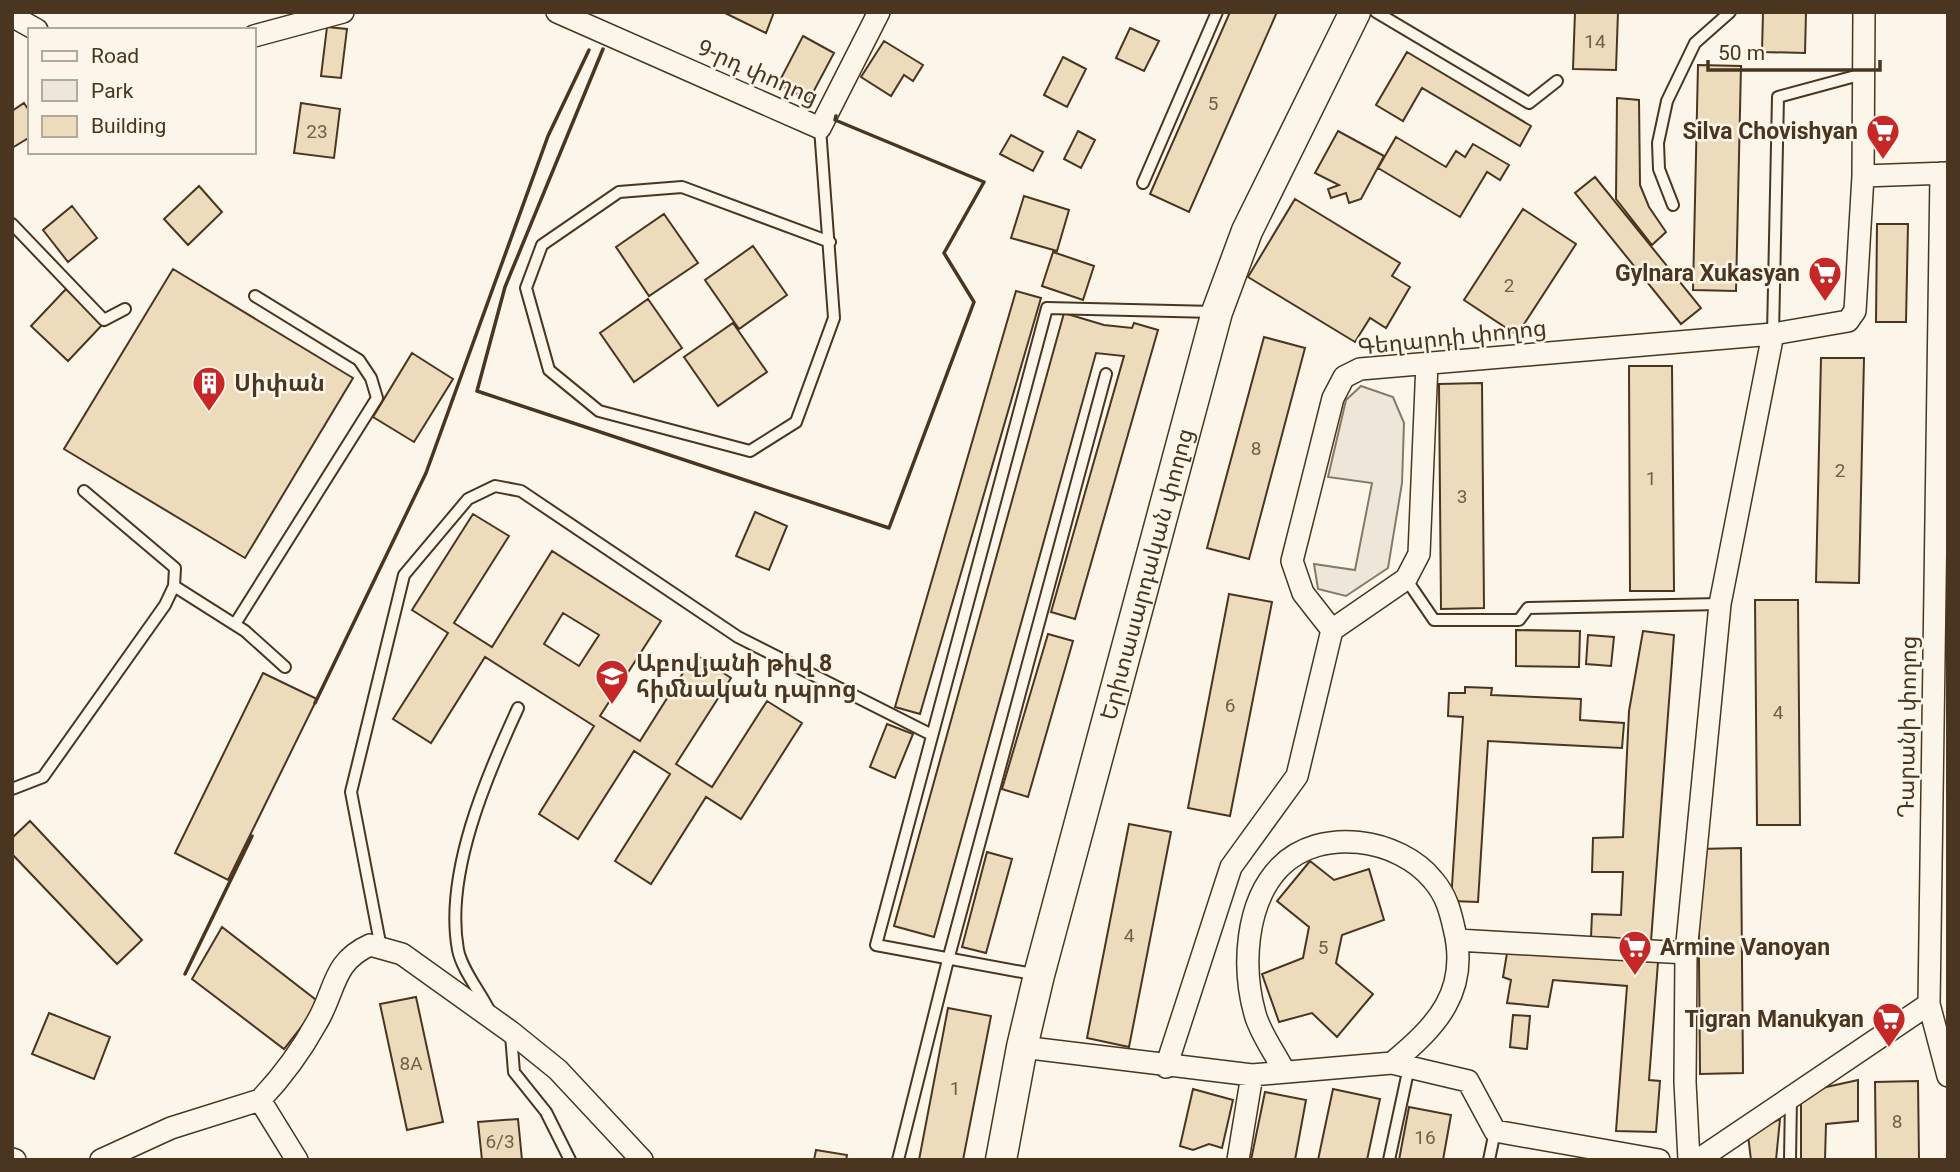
<svg xmlns="http://www.w3.org/2000/svg" width="1960" height="1172" font-family="Roboto,'Noto Sans Armenian',sans-serif">
  <style>
    .green { fill: #ede6d9; stroke: #887966; stroke-width: 2 }
    .building { fill: #ecdcbc; stroke: #4a3520; stroke-width: 2; fill-rule: evenodd }
    .lines { fill: none; stroke-linecap: round; stroke-linejoin: round }
    .lane-casing { stroke: #4a3520; stroke-width: 14 }
    .street-casing { stroke: #4a3520; stroke-width: 24 }
    .secondary-casing { stroke: #4a3520; stroke-width: 33 }
    .lane { stroke: #fbf6e9; stroke-width: 10 }
    .street { stroke: #fbf6e9; stroke-width: 21 }
    .secondary { stroke: #fbf6e9; stroke-width: 30 }
    .wall { stroke: #4a3520; stroke-width: 3.5 }
    .labels { text-anchor: middle; stroke-width: 5; stroke-linejoin: round; paint-order: stroke }
    .number-label { font-size: 19px; fill: #725f47 }
    .street-label { font-size: 23px; fill: #4a3520; stroke: #fbf6e9 }
    .poi-label { font-size: 23px; font-weight: bold; fill: #4a3520; stroke: #fbf6e9; text-anchor: end }
  </style>
  <rect width="100%" height="100%" fill="#fbf6e9"/>
  <path class="green" d="M1361,386L1393,397L1404,423L1402,483L1388,568L1346,596L1318,589L1314,564L1355,570L1372,483L1328,477L1346,400Z"/>
  <path class="building" d="M723,12H774L766,33Z
    M1230,12H1277L1189,212L1150,194Z
    M1575,12H1618L1616,70L1573,69Z
    M1763,12H1806L1805,53L1762,52Z
    M327,27L347,29L341,78L321,76Z
    M1130,28L1159,41L1144,71L1116,58Z
    M803,36L834,53L809,100L778,84Z
    M884,41L923,65L913,81L904,75L891,96L861,77Z
    M1407,52L1531,126L1520,146L1422,88L1403,121L1376,105Z
    M1063,57L1086,69L1067,107L1044,95Z
    M1698,65L1741,66L1736,291L1693,290Z
    M1617,98L1639,100L1640,185L1649,207L1666,232L1652,245L1616,199Z
    M24,103L30,112V137L12,148V111Z
    M301,103L340,109L334,158L294,153Z
    M1078,131L1095,140L1081,168L1064,159Z
    M1338,131L1384,156L1361,199L1349,203L1346,193L1331,198L1328,189L1339,185L1315,173Z
    M1011,135L1043,152L1033,171L1000,154Z
    M1396,137L1446,167L1456,151L1465,157L1473,144L1509,165L1500,180L1487,172L1460,217L1378,168Z
    M1595,177L1701,308L1681,324L1575,193Z
    M199,186L222,212L188,245L164,219Z
    M1024,196L1069,210L1057,251L1011,238Z
    M1295,199L1400,263L1392,276L1410,287L1386,328L1370,318L1355,342L1248,277Z
    M72,206L97,238L68,262L43,230Z
    M1523,209L1576,244L1517,335L1464,300Z
    M664,214L698,263L649,296L616,247Z
    M1877,224H1908L1906,322H1876Z
    M753,246L787,295L739,329L705,280Z
    M1053,252L1094,266L1083,300L1042,286Z
    M173,269L353,378L245,558L64,449Z
    M66,289L103,324L68,361L31,326Z
    M1016,291L1041,298L920,714L895,707Z
    M648,299L682,348L634,382L600,333Z
    M1064,313L1104,325L1132,328L1134,323L1158,330L1075,619L1051,612L1124,356L1096,353L934,937L894,926Z
    M733,323L767,372L718,406L684,357Z
    M1264,337L1305,348L1249,559L1207,548Z
    M412,353L453,379L414,442L373,417Z
    M1821,358H1864L1859,583L1816,582Z
    M1629,366H1672L1674,591H1630Z
    M1482,383L1484,608L1441,609L1439,384Z
    M755,512L787,526L769,570L736,556Z
    M473,514L509,536L454,623L492,647L552,551L661,621L600,716L640,741L695,654L731,678L676,764L712,787L767,701L802,723L741,819L706,797L651,884L615,861L670,774L634,751L578,839L539,814L594,726L485,657L431,743L393,719L448,633L412,610ZM563,613L599,635L579,666L544,644Z
    M1229,594L1272,602L1230,816L1188,808Z
    M1755,600H1798L1800,825H1757Z
    M1516,630L1580,631L1579,667L1516,666Z
    M1643,631L1674,635L1651,941L1617,943V938L1591,937L1592,914L1621,915L1623,872H1592L1593,838L1623,837L1629,711Z
    M1048,634L1073,641L1028,797L1002,789Z
    M1588,635L1614,637L1611,666L1586,664Z
    M263,673L317,699L228,880L175,853Z
    M1465,687L1492,688L1491,695L1581,699L1580,720L1624,723L1622,748L1488,741L1478,902L1451,901L1463,717L1448,716L1449,693H1465Z
    M887,724L913,734L895,778L870,767Z
    M30,821L142,940L117,964L12,854V838Z
    M1129,824L1171,832L1129,1047L1087,1038Z
    M1741,848L1743,1073L1700,1074L1698,849Z
    M987,852L1012,859L986,953L962,947Z
    M1310,861L1334,880L1369,869L1384,920L1342,935L1336,963L1373,994L1337,1037L1312,1013L1279,1022L1262,974L1303,958L1309,927L1277,901Z
    M222,927L320,1003L284,1049L192,979Z
    M1507,953L1658,962L1649,1080L1660,1081L1656,1132L1616,1131L1627,986L1553,980L1548,1007L1507,1003L1511,980L1503,977Z
    M416,997L443,1122L407,1130L380,1004Z
    M948,1008L991,1016L963,1160H919Z
    M49,1013L110,1037L94,1079L32,1054Z
    M1513,1015L1530,1016L1527,1049L1510,1047Z
    M1858,1080V1121L1826,1124L1825,1160H1801V1103L1822,1088Z
    M1918,1081L1919,1160H1876L1875,1082Z
    M1193,1089L1233,1100L1222,1148L1209,1144L1193,1150L1180,1146Z
    M1333,1089L1380,1099L1367,1160H1318Z
    M1265,1092L1306,1100L1295,1160H1251Z
    M1409,1107L1451,1115L1443,1160H1399Z
    M518,1119L522,1160H482L478,1122Z
    M1780,1119L1776,1160H1751L1748,1135Z
    M816,1150L847,1155L846,1160H814Z"/>
  <g class="lines">
    <defs>
      <path id="lane" d="M1376,12L1529,103L1557,81
        M820,128L834,318L796,422L750,451L599,411L549,370L526,288L542,245L619,192L682,187L830,242
        M1143,183L1217,12
        M1673,205L1659,169L1658,143L1667,101L1695,43L1730,12
        M12,224L104,320L125,309
        M1773,334L1778,97L1863,74
        M1406,579L1434,620H1519L1528,608L1720,604
        M174,586L245,631L285,667
        M235,624L377,398L371,378L359,360L255,296
        M12,789L43,777L165,605L174,586L175,568L84,491
        M381,948L351,792L404,575L468,499L495,486L521,491L738,637L932,735
        M1038,975L876,945L1047,308L1214,312
        M490,1012C481,993 462,970 458,950C444,874 487,775 518,708
        M511,1035L514,1072L546,1112L570,1160
        M898,1160L948,960L1106,374
        M1389,1160L1409,1067
        M1489,1160L1495,1131
        M1790,1160L1791,1097"/>
      <path id="street" d="M557,12L820,128L879,12
        M12,16L37,30
        M254,36L343,12
        M1863,176L1948,173
        M1332,630L1406,579L1419,554L1427,363
        M1457,940L1686,953
        M1929,1004L1948,1076
        M1022,1047L1252,1075L1392,1063L1468,1081L1495,1131L1659,1160
        M1166,1067L1231,867L1297,776L1332,630L1303,593L1292,561L1333,398L1344,377L1360,369L1773,334L1848,321L1855,311L1863,176L1864,12
        M1284,1071C1275,1053 1260,1033 1255,1014C1242,968 1245,903 1280,867C1320,826 1399,838 1433,880C1446,895 1450,910 1454,928C1470,991 1437,1026 1392,1063
        M12,1159L15,1160
        M101,1160L171,1128L260,1100
        M297,1160L260,1100C283,1076 301,1051 317,1022C336,990 332,962 370,945L402,954L511,1032L558,1070L642,1160
        M1238,1160L1252,1075
        M1689,1160L1685,1082L1686,953L1720,604L1773,334
        M1698,1160L1929,1004L1941,173"/>
      <g id="secondary">
        <path id="s1" d="M1001,1160L1022,1047L1039,975L1217,312L1247,231L1355,12"/>
      </g>
    </defs>
    <use href="#lane" class="lane-casing"/>
    <use href="#street" class="street-casing"/>
    <use href="#secondary" class="secondary-casing"/>
    <use href="#lane" class="lane"/>
    <use href="#street" class="street"/>
    <use href="#secondary" class="secondary"/>
    <path class="wall" d="M603,49L505,287L477,391L889,528L974,302L944,253L984,182L835,120L836,116
      M315,703L426,473L548,136L589,50
      M185,974L252,836"/>
  </g>
  <defs>
    <symbol id="supermarket-pin" viewBox="-11 -11 22 30"><path d="M0 17L-7.5 6A9.5 9.5 0 1 1 7.5 6Z" fill="#c62828" stroke="#fbf6e9"/><path d="M-6-5.5h2.5l.6 2H6L4.5 2H-2.5L-4.4-4H-6ZM-1.5 3.2a1.3 1.3 0 1 0 .1 0ZM3 3.2a1.3 1.3 0 1 0 .1 0Z" fill="#fff"/></symbol>
    <symbol id="building-pin" viewBox="-11 -11 22 30"><path d="M0 17L-7.5 6A9.5 9.5 0 1 1 7.5 6Z" fill="#c62828" stroke="#fbf6e9"/><path d="M-4-6H4V6H1V3H-1V6H-4ZM-2.5-4.3h1.7v1.8h-1.7ZM.8-4.3h1.7v1.8H.8ZM-2.5-1h1.7V.8h-1.7ZM.8-1h1.7V.8H.8Z" fill="#fff"/></symbol>
    <symbol id="school-pin" viewBox="-11 -11 22 30"><path d="M0 17L-7.5 6A9.5 9.5 0 1 1 7.5 6Z" fill="#c62828" stroke="#fbf6e9"/><path d="M0-5L7-2L0 1L-7-2ZM-4 1L0 2.5L4 1V4Q0 6-4 4Z" fill="#fff"/></symbol>
  </defs>
  <g fill-rule="evenodd">
    <use href="#supermarket-pin" x="1864" y="112" width="38" height="52"/>
    <use href="#supermarket-pin" x="1806" y="254" width="38" height="52"/>
    <use href="#building-pin" x="190" y="364" width="38" height="52"/>
    <use href="#school-pin" x="593" y="657" width="38" height="52"/>
    <use href="#supermarket-pin" x="1616" y="928" width="38" height="52"/>
    <use href="#supermarket-pin" x="1870" y="1000" width="38" height="52"/>
  </g>
  <g class="labels">
    <g class="number-label">
      <text x="1595" y="48">14</text>
      <text x="1213" y="110">5</text>
      <text x="317" y="138">23</text>
      <text x="1509" y="292">2</text>
      <text x="1256" y="455">8</text>
      <text x="1840" y="477">2</text>
      <text x="1651" y="485">1</text>
      <text x="1462" y="503">3</text>
      <text x="1230" y="712">6</text>
      <text x="1778" y="719">4</text>
      <text x="1129" y="942">4</text>
      <text x="1323" y="954">5</text>
      <text x="411" y="1070">8А</text>
      <text x="955" y="1095">1</text>
      <text x="1897" y="1128">8</text>
      <text x="1425" y="1144">16</text>
      <text x="500" y="1148">6/3</text>
    </g>
    <g class="street-label">
      <text transform="translate(758 72) rotate(24)" y="8">9-րդ փողոց</text>
      <text transform="translate(1452 337) rotate(-6)" y="8">Գեղարդի փողոց</text>
      <text dy="8" stroke="none"><textPath href="#s1" startOffset="604">Երիտասարդական փողոց</textPath></text>
      <text transform="translate(1907 727) rotate(-89)" y="8">Դարանի փողոց</text>
    </g>
    <g class="poi-label">
      <text x="1858" y="139">Silva Chovishyan</text>
      <text x="1800" y="281">Gylnara Xukasyan</text>
      <text x="234" y="391" text-anchor="start">Սիփան</text>
      <text x="636" y="671" text-anchor="start">Աբովյանի թիվ 8<tspan x="636" dy="26">հիմնական դպրոց</tspan></text>
      <text x="1660" y="955" text-anchor="start">Armine Vanoyan</text>
      <text x="1864" y="1027">Tigran Manukyan</text>
    </g>
  </g>
  <rect width="1960" height="1172" fill="none" stroke="#4a3520" stroke-width="28"/>
  <rect x="28" y="28" width="228" height="126" fill="#fbf6e9" stroke="#b4a999" stroke-width="2"/>
  <rect x="42" y="51" width="35" height="10" fill="#fbf6e9" stroke="#b4a999" stroke-width="2"/>
  <text x="91" y="63" font-size="21" fill="#4a3520">Road</text>
  <rect x="42" y="80" width="35" height="21" fill="#ede6d9" stroke="#b4a999" stroke-width="2"/>
  <text x="91" y="98" font-size="21" fill="#4a3520">Park</text>
  <rect x="42" y="116" width="35" height="21" fill="#ecdcbc" stroke="#b4a999" stroke-width="2"/>
  <text x="91" y="133" font-size="21" fill="#4a3520">Building</text>
  <path d="M1708 60v10h172v-10" fill="none" stroke="#4a3520" stroke-width="3.5"/>
  <text x="1718" y="60" font-size="21" fill="#4a3520" stroke="#fbf6e9" stroke-width="5" paint-order="stroke">50 m</text>
</svg>
